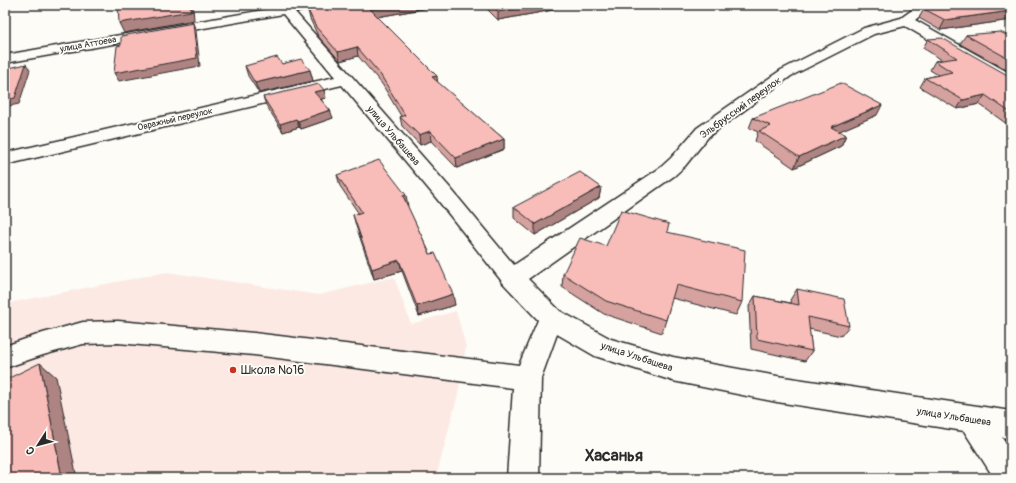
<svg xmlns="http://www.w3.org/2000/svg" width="1016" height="483" font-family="Pangolin,sans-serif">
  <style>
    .built { fill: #fce9e4 }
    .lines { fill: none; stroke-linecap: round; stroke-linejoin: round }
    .minor-casing { stroke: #2b2b2b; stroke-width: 3 }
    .minor { fill: #fdfcf7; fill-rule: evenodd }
    .wall { fill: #d5a29f; stroke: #2b2b2b }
    .shaded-wall { fill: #ae8482; stroke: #2b2b2b }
    .building { fill: #f8bcb9; stroke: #2b2b2b }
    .poi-dot { fill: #c8321e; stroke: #fdfcf7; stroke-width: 1.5 }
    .labels { text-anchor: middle; stroke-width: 3.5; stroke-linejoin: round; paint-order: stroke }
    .far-street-label { font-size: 9px; fill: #2b2b2b; stroke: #fdfcf7 }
    .street-label { font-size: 10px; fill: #2b2b2b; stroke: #fdfcf7 }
    .near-poi-label { font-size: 12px; fill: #2b2b2b; stroke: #fdfcf7; text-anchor: start }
    .near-district-label { font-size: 17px; font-weight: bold; fill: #2b2b2b; stroke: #fdfcf7 }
  </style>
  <rect width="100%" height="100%" fill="#fdfcf7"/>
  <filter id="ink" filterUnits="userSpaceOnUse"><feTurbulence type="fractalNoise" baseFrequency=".025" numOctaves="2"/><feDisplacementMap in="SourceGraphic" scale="8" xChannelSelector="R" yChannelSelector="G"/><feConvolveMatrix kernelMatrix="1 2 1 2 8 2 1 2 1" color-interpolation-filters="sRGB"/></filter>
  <g filter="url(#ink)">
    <path class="built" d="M167,272L319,295L394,277L411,324L456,311L466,347L458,394L436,478H5V305L14,302Z"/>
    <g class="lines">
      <defs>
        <path id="minor" d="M292,5H320L319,8L295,12L451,189L514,265L660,168L671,158L697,128L781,70L864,28L901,18L919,5H933L915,20L1011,74V86L1005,84L905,26L874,34L791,76L709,136L685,166L674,176L528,279L560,311L611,339L673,357L777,376L1011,411V439L1002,437L1011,450V478H994L964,431L777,402L673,381L595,356L557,334L541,378L539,478H507L513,388L254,355L118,343L83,344L43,355L5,368V346L43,333L83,322L118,321L254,333L519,365L538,320L504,284L437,199L342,85L5,165V153L335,77L283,14L5,63V55Z"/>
      </defs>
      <use href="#minor" class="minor-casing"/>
      <use href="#minor" class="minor"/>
    </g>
    <path class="wall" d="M312,5H445L377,17L437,82L504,139V149L457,168L431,141L420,145L402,126L400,117L401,116L382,84L358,56L340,61L318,36L310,19L308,10L313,9Z
      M483,5H554L553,10L498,20Z
      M924,9L1011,20L940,30L919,18Z
      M966,35L1011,37V72L960,44Z
      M928,39L1011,77V127L979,104L957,109L920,87L925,78L938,75L930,70L935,61L942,60L923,48Z
      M282,64L310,70L313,81L259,93L248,76L245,66Z
      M263,97L326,98L321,99L333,118L301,129L299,127L283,132L266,105Z
      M877,115L839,131L846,135L841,146L794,168L755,141L758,132L749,128L753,118Z
      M337,175L408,206H407L455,305L419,316L402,271L374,279L356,226L353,215L359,214L340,186Z
      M601,187L599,198L535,235L514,218V207Z
      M667,232L742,302L736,315L672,298L666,320L662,333L604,314L562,287L563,274L606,246Z
      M797,289L849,326L841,336L809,329L812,351L805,361L751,349L749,306L755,296L791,303L790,300Z"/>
    <path class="shaded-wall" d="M190,5H192L193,6L194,20L124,33L119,23Z
      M395,5H445L371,18L370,9Z
      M534,5H554L553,10L498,20V12Z
      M1011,11V20L940,30L945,20Z
      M193,23L196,31L200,66L119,81L114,73Z
      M357,47L358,56L340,61L338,52Z
      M26,64L30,70L19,104L5,107V100Z
      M310,70L313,81L259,93L255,83Z
      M437,76L438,86L432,77Z
      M324,90L326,98L317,100L314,92Z
      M985,95L979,104L957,109L963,100Z
      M882,105L877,115L826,137L831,127Z
      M330,110L333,118L301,129L298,121Z
      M296,119L299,127L283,132L280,124Z
      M430,131L431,141L420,145L419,135Z
      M846,135L841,146L794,168L799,157Z
      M504,139V149L457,168L456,158Z
      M601,187L599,198L535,235V224Z
      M406,195L408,206L405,207L403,196Z
      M399,260L402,271L374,279L372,269Z
      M453,294L455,305L419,316L417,306Z
      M40,363L56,377L77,478H62Z"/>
    <path class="building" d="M118,5H190L191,11L119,23Z
      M313,5H395L370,9L437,76L432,77L504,139L456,158L430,131L419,135L400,117L405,115L380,74L357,47L338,52L316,27L308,10L314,9Z
      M491,5H534L498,12Z
      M930,5H999L1011,9V11L945,20L924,9Z
      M193,23L197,58L114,73L117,46L121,45V36Z
      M1000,32L1011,37V60L966,35Z
      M942,38L1011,77V113L985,95L963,100L925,78L952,72L935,61L957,58L928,39Z
      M277,57L282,64L301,59L310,70L255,83L245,66Z
      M26,64L15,98L5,100V69Z
      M841,83L882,105L831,127L846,135L799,157L759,131L771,126L753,118Z
      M319,84L324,90L314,92L330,110L298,121L296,119L280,124L263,97Z
      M379,160L406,195L403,196L430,254L435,253L453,294L417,306L399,260L372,269L353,215L362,212L337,175Z
      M580,172L601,187L535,224L514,207Z
      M621,210L669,224L667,232L745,250L742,302L676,285L666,320L606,301L563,274L580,238L606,246Z
      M797,289L844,299L849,326L808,317L812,351L757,339L755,296L799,305Z
      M40,363L62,478H5V380Z"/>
  </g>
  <circle class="poi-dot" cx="233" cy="370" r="4"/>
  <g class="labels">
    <g class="far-street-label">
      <text transform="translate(88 44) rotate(-10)" y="3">улица Аттоева</text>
      <text transform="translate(175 119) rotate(-13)" y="3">Овражный переулок</text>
    </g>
    <g class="street-label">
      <text transform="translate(740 107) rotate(-36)" y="4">Эльбрусский переулок</text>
      <text transform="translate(394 135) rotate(49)" y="4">улица Ульбашева</text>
      <text transform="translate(637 356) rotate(18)" y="4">улица Ульбашева</text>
      <text transform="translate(954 416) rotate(9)" y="4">улица Ульбашева</text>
    </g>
    <g class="near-poi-label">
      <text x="241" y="374">Школа №16</text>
    </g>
    <g class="near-district-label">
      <text x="614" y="461">Хасанья</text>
    </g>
  </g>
  <rect width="1016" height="483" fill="none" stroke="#fdfcf7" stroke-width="20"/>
  <rect x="10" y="10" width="996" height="463" fill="none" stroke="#2b2b2b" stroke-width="1.5" filter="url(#ink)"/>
  <g transform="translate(38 445) rotate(234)" stroke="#fdfcf7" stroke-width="3" paint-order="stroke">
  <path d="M0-3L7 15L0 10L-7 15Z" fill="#2b2b2b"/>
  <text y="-6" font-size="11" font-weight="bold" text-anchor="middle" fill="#2b2b2b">С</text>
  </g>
</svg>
